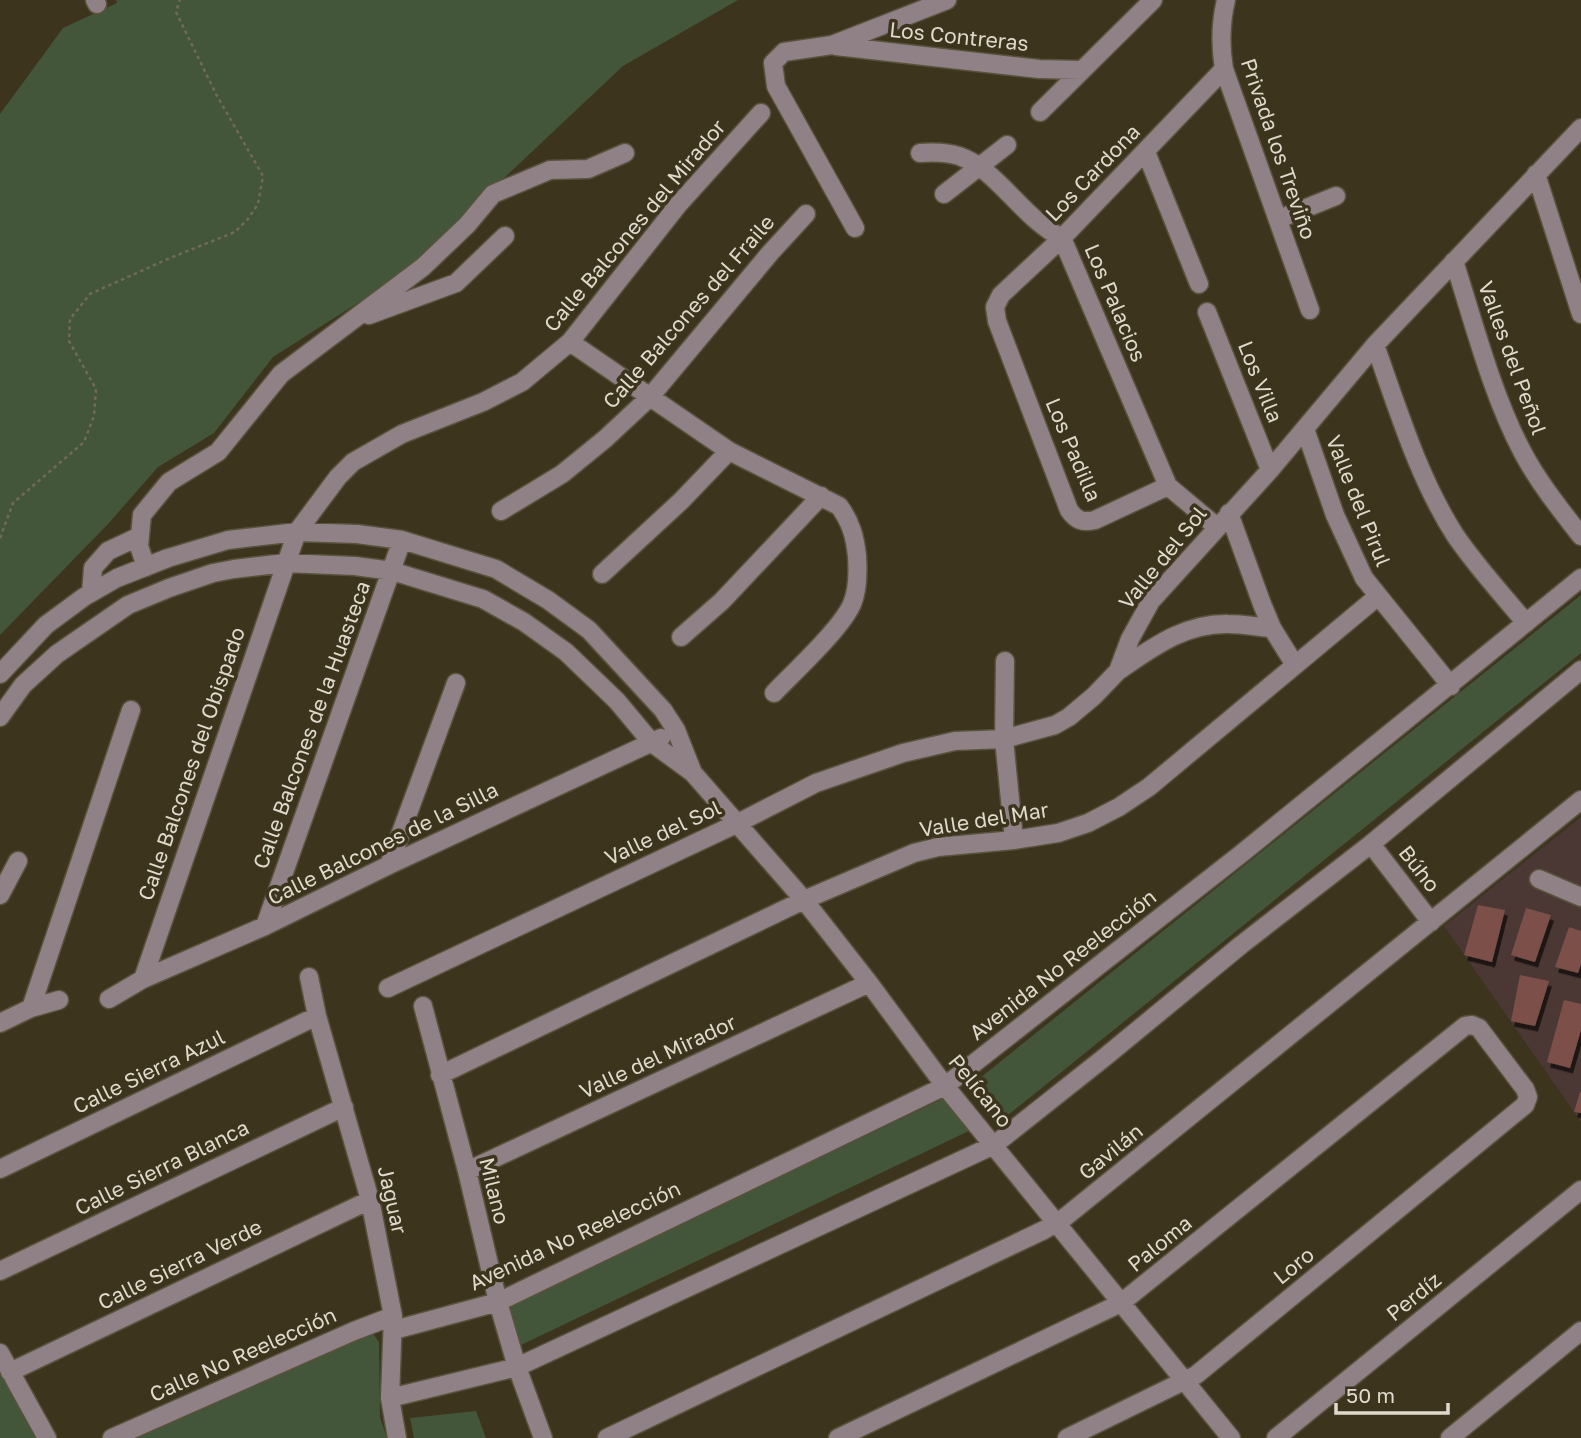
<svg xmlns="http://www.w3.org/2000/svg" width="1581" height="1438" font-family="'Golos Text',sans-serif">
  <style>
    .education { fill: #4b3734 }
    .green { fill: #445639 }
    .building { fill: #7b4f4a; filter: url(#shadow) }
    .lines { fill: none; stroke-linecap: round; stroke-linejoin: round }
    .minor-casing { stroke: #59523c; stroke-width: 21 }
    .path { stroke: #716a56; stroke-width: 2.5; stroke-dasharray: 3.5 3.5; stroke-linecap: butt }
    .minor { stroke: #8f8185; stroke-width: 18 }
    .labels { text-anchor: middle; stroke-width: 7; stroke-linejoin: round; paint-order: stroke }
    .street-label { font-size: 21px; fill: #dfdacc; stroke: #3c341d }
  </style>
  <defs>
    <filter id="shadow"><feDropShadow dx="3" dy="5.5" stdDeviation="0" flood-color="#0009"/></filter>
  </defs>
  <rect width="100%" height="100%" fill="#3c341d"/>
  <path class="education" d="M1581,817V1122L1444,926Z"/>
  <path class="green" d="M116,0H738L623,66L400,276L273,357L214,433L158,467L108,524L0,635V114L63,28L117,3Z
    M1581,595V653L1002,1120L975,1082Z
    M949,1096L973,1129L521,1345L506,1307Z
    M368,1327L379,1342L380,1417L387,1438H128Z
    M0,1372L40,1438H0Z
    M476,1411L486,1438H414L410,1418Z"/>
  <path class="building" d="M1478,905L1505,910L1492,962L1464,955Z
    M1526,908L1551,915L1535,962L1511,955Z
    M1569,927L1581,931V964L1578,973L1555,967Z
    M1520,975L1549,981L1535,1026L1511,1021Z
    M1564,1000L1581,1004V1030L1570,1068L1547,1062Z
    M1580,1092H1581V1113L1574,1112Z"/>
  <g class="lines">
    <defs>
      <path id="minor" d="M95,0L97,4
        M1226,0C1220,25 1220,45 1224,69L1310,310
        M836,46L1039,69L1081,70
        M1040,112L1153,0
        M1146,152L1199,284
        M920,153C933,152 946,152 959,156C997,169 1022,218 1062,238L1168,486L1217,527
        M1536,174L1581,314
        M944,194L1007,145
        M1279,219L1336,196
        M855,228L776,86L773,63L784,52L832,45L947,0
        M1454,261C1474,323 1492,395 1523,453C1539,483 1560,509 1581,536
        M1207,312L1270,470
        M369,315L456,283L505,236
        M570,342L729,451L839,506C851,522 855,537 857,556C858,571 858,590 852,604C841,629 794,672 774,693
        M1375,345C1398,409 1418,477 1455,535C1476,566 1502,594 1526,623
        M1305,429L1335,515L1364,578L1451,686
        M1168,486L1095,520C1082,523 1076,520 1069,510L997,321L995,307L1001,295L1062,238L1224,69
        M501,511L562,474L605,439L650,397L771,252L806,214
        M1229,513L1262,604L1272,628L1295,665
        M146,567L139,546L142,515L169,482L218,452L281,374L423,267L467,225L493,194L550,170L588,169L625,153
        M602,574L681,501L729,451
        M91,593L93,568L108,551L140,536
        M681,637L722,601L821,496
        M1005,661L1004,739L1014,840
        M1118,671C1152,648 1184,623 1228,624C1243,624 1258,627 1272,628
        M0,674L46,625L84,597L117,578L168,558L228,540L297,532L357,534L402,540L496,569L548,600L589,630L663,710L676,730L693,773
        M0,717L23,685L57,654L128,605L169,588L213,573L234,569L285,563L355,566L392,571L483,599L524,622L566,652L617,701L652,743L693,773L804,900L869,983L945,1086L1231,1438
        M1371,844L1431,922
        M389,865L456,683
        M1539,879L1581,897
        M0,895L18,861
        M265,926L402,540
        M309,977L317,1016L370,1200L393,1316L390,1398L397,1438
        M143,979L297,532L338,477L353,462L402,434L483,402L522,382L570,342L678,205L761,113
        M388,988L736,824L816,783L903,753L955,741L1004,739L1055,725L1069,717L1094,696L1118,671L1130,639L1151,601L1270,470L1375,345L1581,128
        M109,999L143,979L265,926L389,865L661,738
        M423,1006L467,1171L498,1302L517,1367L543,1438
        M31,1008L131,710
        M0,1023L31,1008L59,1000
        M440,1075L804,900L914,853L938,847L1014,840L1058,833L1088,823L1119,807L1149,787L1377,597
        M0,1169L317,1016
        M467,1171L869,983
        M0,1271L344,1107
        M394,1330L498,1302L945,1086L1241,854L1581,578
        M0,1353L47,1438
        M10,1372L370,1200
        M390,1398L517,1367L994,1145L1105,1057L1241,945L1371,844L1581,670
        M112,1438L354,1331L393,1316
        M607,1438L1044,1230L1064,1218L1581,800
        M838,1438L1121,1303L1465,1026L1472,1025L1479,1028L1525,1089L1528,1097L1525,1105L1196,1375L1067,1438
        M1276,1438L1581,1190
        M1450,1438L1581,1331"/>
    </defs>
    <use href="#minor" class="minor-casing"/>
    <path class="path" d="M0,538L13,503L84,442L94,416L96,389L69,341L70,319L90,294L170,258L235,232L248,219L258,204L263,176L216,94L176,12L180,0"/>
    <use href="#minor" class="minor"/>
  </g>
  <g class="labels">
    <g class="street-label">
      <text transform="translate(959 37) rotate(6)" y="7">Los Contreras</text>
      <text transform="translate(1278 149) rotate(71)" y="7">Privada los Treviño</text>
      <text transform="translate(1093 173) rotate(-46)" y="7">Los Cardona</text>
      <text transform="translate(635 226) rotate(-50)" y="7">Calle Balcones del Mirador</text>
      <text transform="translate(1115 303) rotate(67)" y="7">Los Palacios</text>
      <text transform="translate(689 312) rotate(-49)" y="7">Calle Balcones del Fraile</text>
      <text transform="translate(1512 358) rotate(70)" y="7">Valles del Peñol</text>
      <text transform="translate(1260 382) rotate(68)" y="7">Los Villa</text>
      <text transform="translate(1073 450) rotate(67)" y="7">Los Padilla</text>
      <text transform="translate(1358 501) rotate(68)" y="7">Valle del Pirul</text>
      <text transform="translate(1163 558) rotate(-51)" y="7">Valle del Sol</text>
      <text transform="translate(312 725) rotate(-70)" y="7">Calle Balcones de la Huasteca</text>
      <text transform="translate(192 764) rotate(-71)" y="7">Calle Balcones del Obispado</text>
      <text transform="translate(984 820) rotate(-9)" y="7">Valle del Mar</text>
      <text transform="translate(663 833) rotate(-25)" y="7">Valle del Sol</text>
      <text transform="translate(383 844) rotate(-26)" y="7">Calle Balcones de la Silla</text>
      <text transform="translate(1419 869) rotate(52)" y="7">Búho</text>
      <text transform="translate(1063 965) rotate(-38)" y="7">Avenida No Reelección</text>
      <text transform="translate(658 1057) rotate(-25)" y="7">Valle del Mirador</text>
      <text transform="translate(149 1072) rotate(-26)" y="7">Calle Sierra Azul</text>
      <text transform="translate(980 1091) rotate(51)" y="7">Pelícano</text>
      <text transform="translate(1111 1152) rotate(-39)" y="7">Gavilán</text>
      <text transform="translate(162 1168) rotate(-26)" y="7">Calle Sierra Blanca</text>
      <text transform="translate(494 1191) rotate(76)" y="7">Milano</text>
      <text transform="translate(392 1200) rotate(77)" y="7">Jaguar</text>
      <text transform="translate(575 1236) rotate(-25)" y="7">Avenida No Reelección</text>
      <text transform="translate(1160 1244) rotate(-39)" y="7">Paloma</text>
      <text transform="translate(180 1265) rotate(-26)" y="7">Calle Sierra Verde</text>
      <text transform="translate(1294 1266) rotate(-39)" y="7">Loro</text>
      <text transform="translate(1414 1297) rotate(-39)" y="7">Perdíz</text>
      <text transform="translate(243 1355) rotate(-24)" y="7">Calle No Reelección</text>
    </g>
  </g>
  <path d="M1336 1403v10h112v-10" fill="none" stroke="#dfdacc" stroke-width="3.5"/>
  <text x="1346" y="1403" font-size="21" fill="#dfdacc" stroke="#3c341d" stroke-width="5" paint-order="stroke">50 m</text>
</svg>
